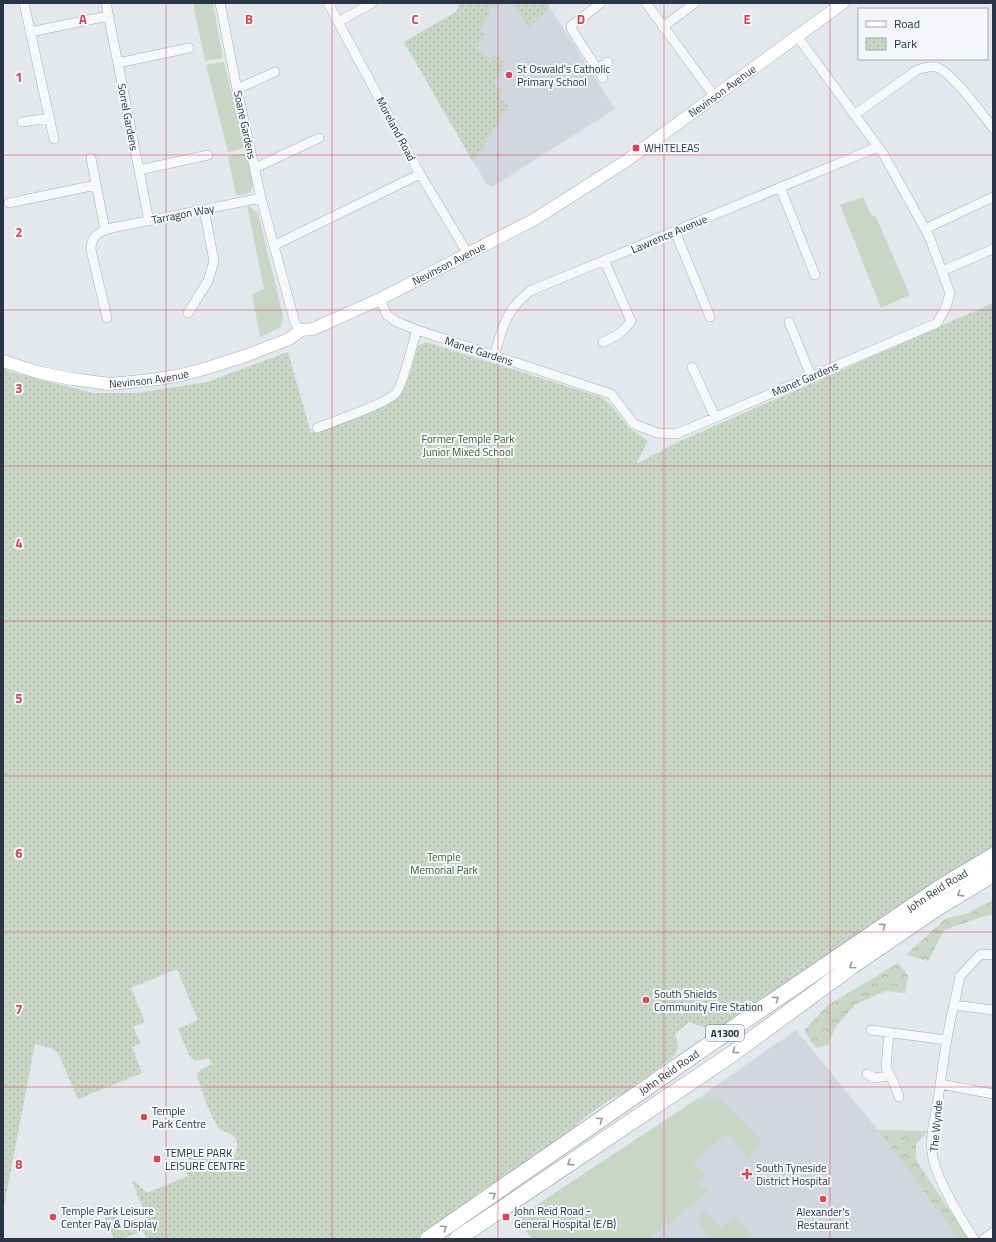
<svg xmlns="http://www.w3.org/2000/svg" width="996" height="1242" font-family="'Titillium Web',sans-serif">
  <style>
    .built { fill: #d2d6de }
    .green { fill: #c9d6c5 }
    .forest { fill: url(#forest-crowns) }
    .park { fill: url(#park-dots) }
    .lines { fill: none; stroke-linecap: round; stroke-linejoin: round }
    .street-casing { stroke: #a9aeb7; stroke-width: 10 }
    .secondary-casing { stroke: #a9aeb7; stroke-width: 13 }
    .highway-casing { stroke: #8b94a3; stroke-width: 17 }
    .street { stroke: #f7f8fa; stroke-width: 9 }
    .secondary { stroke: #fff; stroke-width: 12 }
    .highway { stroke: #fff; stroke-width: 16 }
    .oneway { stroke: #959aa2 }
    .grid { fill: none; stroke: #d1495b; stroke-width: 1; stroke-opacity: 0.55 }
    .poi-dot { fill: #d1495b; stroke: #f4f6f9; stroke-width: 1.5 }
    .labels { text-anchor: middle; stroke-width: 4; stroke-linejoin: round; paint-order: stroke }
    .shield { fill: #f4f6f9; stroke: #676e7b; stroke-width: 1 }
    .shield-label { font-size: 10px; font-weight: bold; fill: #2b3445 }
    .poi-label { font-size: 11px; fill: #2b3445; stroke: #f4f6f9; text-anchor: start }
    .street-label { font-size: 11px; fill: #2b3445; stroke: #f4f6f9 }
    .park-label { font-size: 11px; fill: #3f6138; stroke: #f4f6f9 }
    .grid-label { font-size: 13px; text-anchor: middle; font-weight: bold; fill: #d1495b; stroke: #f4f6f9; stroke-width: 4; stroke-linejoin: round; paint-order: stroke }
  </style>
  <defs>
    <pattern id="forest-crowns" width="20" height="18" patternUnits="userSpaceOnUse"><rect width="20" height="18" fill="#c9d6c5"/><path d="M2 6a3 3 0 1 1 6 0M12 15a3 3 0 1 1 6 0" fill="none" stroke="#adb8ab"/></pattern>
    <pattern id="park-dots" width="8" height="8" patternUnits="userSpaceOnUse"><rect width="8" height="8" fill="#c9d6c5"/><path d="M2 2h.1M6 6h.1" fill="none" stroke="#adb8ab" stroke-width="1.8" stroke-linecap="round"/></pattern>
  </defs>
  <rect width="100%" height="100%" fill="#e4e7ec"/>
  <path class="built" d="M460,3H547L615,109L492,187L487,185L404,42L456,12Z
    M796,1030L878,1130L959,1239H532L517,1218L694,1101Z"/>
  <path class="green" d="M193,3H213L223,58L205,61Z
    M224,62L245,148L228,152L206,65Z
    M246,153C249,164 261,187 246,194C243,195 239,195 236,195L228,156Z
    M863,197L872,216L875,215L910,295L881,308L840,205Z
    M247,205L258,213L283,316L281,327L260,337L252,294L264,289Z
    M721,1099L759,1138C763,1147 755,1152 748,1158L728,1133L693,1161L705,1176L697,1183L702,1189L705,1187L708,1192L649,1239H532L517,1218L694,1101Z
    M706,1210L720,1228L736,1216L751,1235L746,1239H712L699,1224L702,1222L698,1217Z"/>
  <path class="forest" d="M993,900V914L979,918L944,930L928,961L906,955L945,919L968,913Z
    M898,963L908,975L905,993L886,991L856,1004L836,1026L828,1045L816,1048L804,1031L828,1005Z
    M878,1130L928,1131L916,1144V1158L919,1165L969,1239H959Z"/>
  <path class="park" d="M460,3H498L488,10L490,12L479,31L485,35L476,49L491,59L494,55L506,63L493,84L503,90L498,98L509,105L473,162L404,42L456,12Z
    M512,3H547L550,7L529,27Z
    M993,303V847L868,927L714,1031L689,1022L675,1034C679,1044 679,1051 671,1059L624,1093L608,1101L580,1121L574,1127L564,1134L566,1138L420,1239H147L143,1231L122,1239H114L105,1218L114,1214L120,1229L147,1218L132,1181L137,1183L147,1193L188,1176C182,1164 189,1150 204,1155C208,1156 211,1160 214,1161C221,1165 231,1161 235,1154C238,1149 238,1141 234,1137C231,1132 225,1133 221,1130C213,1125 199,1084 197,1074L201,1069L212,1064L209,1058L195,1061L189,1055L178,1029L198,1020L177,969L131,988L145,1022L133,1027L141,1043L132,1047L142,1073L78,1099L58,1053L51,1048L35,1044L3,1212V368L11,372L93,393H136L207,382L288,352L311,433L385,405L402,391L410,373L418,346L426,342L601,397L611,405L629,428L648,441L636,464L678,442Z"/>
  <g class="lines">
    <defs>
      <path id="street" d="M24,3L54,139
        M106,3L149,221
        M220,3L237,89L261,198L295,323L301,330
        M328,3L420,174L468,254
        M601,3L571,26L572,30L603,78
        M646,3L715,97
        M338,22L372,3
        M663,27L695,3
        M30,32L108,16
        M118,63L189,48
        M598,69L608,62
        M237,89L275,72
        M854,115L917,70C923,68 929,66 936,67C951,71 982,114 993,128
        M22,122L49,118
        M91,158L105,230
        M255,168L319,138
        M139,170L208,155
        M780,187L815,275
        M9,203L96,185
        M925,229L993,197
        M675,231L710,317
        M275,245L420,174
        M942,271L993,249
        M380,299L387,315L397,322L417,330L611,394L634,424L657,433L676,434L937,323L946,307L950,293L929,236L884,155L797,36
        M188,313L208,281L214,261L204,209
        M107,318L91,250C91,237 96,234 107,229L261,198
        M789,322L811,376
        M603,342C617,336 622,333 631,321L604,260
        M494,356C503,327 505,311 530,291L878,147
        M692,367L715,417
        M317,428C332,422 388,403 396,393C404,383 412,344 417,330
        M993,955L981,954L960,976L954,1005L993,1010
        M954,1005C946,1036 942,1069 938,1101C935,1117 930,1135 932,1152C934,1175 961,1219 974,1239
        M871,1030L946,1040
        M889,1032L886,1068L894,1083L899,1097
        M867,1074L874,1078L890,1076
        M940,1084L993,1094
        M984,1239L993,1232"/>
      <g id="secondary">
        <path id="s1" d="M3,361L37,372L72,379L110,384L151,380L177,376L204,369L248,355L289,339L301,330L313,329L380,299L535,219L626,161L843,3"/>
      </g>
      <g id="highway">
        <path id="s2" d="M428,1239L704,1048L941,887L993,856"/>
        <path d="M457,1239L732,1054L852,966L937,908L993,874"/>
      </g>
    </defs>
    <use href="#street" class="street-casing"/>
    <use href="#secondary" class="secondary-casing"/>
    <use href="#highway" class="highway-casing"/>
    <use href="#street" class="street"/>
    <use href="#secondary" class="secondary"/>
    <use href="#highway" class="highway"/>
  </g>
  <defs><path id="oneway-chevron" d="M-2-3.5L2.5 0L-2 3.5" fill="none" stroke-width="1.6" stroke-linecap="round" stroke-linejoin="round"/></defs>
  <g class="oneway">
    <use href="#oneway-chevron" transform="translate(960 894) rotate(148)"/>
    <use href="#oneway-chevron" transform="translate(883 926) rotate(-34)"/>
    <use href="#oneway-chevron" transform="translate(852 966) rotate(145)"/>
    <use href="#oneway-chevron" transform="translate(776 999) rotate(-34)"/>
    <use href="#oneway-chevron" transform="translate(735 1051) rotate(143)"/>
    <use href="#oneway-chevron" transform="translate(600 1120) rotate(-35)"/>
    <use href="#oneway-chevron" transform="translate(570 1163) rotate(147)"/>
    <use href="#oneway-chevron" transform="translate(493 1195) rotate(-35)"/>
    <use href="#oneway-chevron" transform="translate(444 1228) rotate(-34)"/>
  </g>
  <path class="grid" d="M166,3V1239M332,3V1239M498,3V1239M664,3V1239M830,3V1239M3,155H993M3,310H993M3,466H993M3,621H993M3,776H993M3,932H993M3,1087H993"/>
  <g class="poi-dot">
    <circle cx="509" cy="75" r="4"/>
    <rect x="632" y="144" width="8" height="8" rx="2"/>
    <circle cx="646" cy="1000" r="4"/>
    <circle cx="144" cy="1117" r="4"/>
    <rect x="153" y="1155" width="8" height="8" rx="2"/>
    <path d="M745 1168h4v4h4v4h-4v4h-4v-4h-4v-4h4z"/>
    <circle cx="823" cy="1199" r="4"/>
    <circle cx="53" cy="1217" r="4"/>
    <rect x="502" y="1213" width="8" height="8" rx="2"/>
  </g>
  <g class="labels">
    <rect class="shield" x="706" y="1025" width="38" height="16" rx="3"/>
    <g class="shield-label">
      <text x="725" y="1037">A1300</text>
    </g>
    <g class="poi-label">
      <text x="517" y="73">St Oswald's Catholic<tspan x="517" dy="13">Primary School</tspan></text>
      <text x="644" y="152">WHITELEAS</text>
      <text x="654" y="998">South Shields<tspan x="654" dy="13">Community Fire Station</tspan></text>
      <text x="152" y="1115">Temple<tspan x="152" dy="13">Park Centre</tspan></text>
      <text x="165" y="1157">TEMPLE PARK<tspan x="165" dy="13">LEISURE CENTRE</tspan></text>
      <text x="756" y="1172">South Tyneside<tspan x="756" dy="13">District Hospital</tspan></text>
      <text x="61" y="1215">Temple Park Leisure<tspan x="61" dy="13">Center Pay &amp; Display</tspan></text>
      <text x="514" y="1215">John Reid Road -<tspan x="514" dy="13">General Hospital (E/B)</tspan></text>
      <text x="823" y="1216" text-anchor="middle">Alexander's<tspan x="823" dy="13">Restaurant</tspan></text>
    </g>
    <g class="street-label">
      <text dy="4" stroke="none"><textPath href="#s1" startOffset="797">Nevinson Avenue</textPath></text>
      <text transform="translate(128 117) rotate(79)" y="4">Sorrel Gardens</text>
      <text transform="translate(245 125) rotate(78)" y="4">Soane Gardens</text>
      <text transform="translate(396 129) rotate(62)" y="4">Moreland Road</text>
      <text transform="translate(183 214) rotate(-11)" y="4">Tarragon Way</text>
      <text transform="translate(669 234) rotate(-23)" y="4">Lawrence Avenue</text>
      <text dy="4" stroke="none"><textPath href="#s1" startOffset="473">Nevinson Avenue</textPath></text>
      <text transform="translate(479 351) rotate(18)" y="4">Manet Gardens</text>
      <text dy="4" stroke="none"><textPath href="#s1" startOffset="149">Nevinson Avenue</textPath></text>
      <text transform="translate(805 379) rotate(-23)" y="4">Manet Gardens</text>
      <text dy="4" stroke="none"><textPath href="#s2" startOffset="617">John Reid Road</textPath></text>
      <text dy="4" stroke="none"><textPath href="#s2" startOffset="293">John Reid Road</textPath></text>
      <text transform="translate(936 1126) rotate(-85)" y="4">The Wynde</text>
    </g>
    <g class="park-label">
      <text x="468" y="443">Former Temple Park<tspan x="468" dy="13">Junior Mixed School</tspan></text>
      <text x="444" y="861">Temple<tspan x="444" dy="13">Memorial Park</tspan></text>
    </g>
  </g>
  <g class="grid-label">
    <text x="83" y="24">A</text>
    <text x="249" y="24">B</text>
    <text x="415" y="24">C</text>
    <text x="581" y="24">D</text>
    <text x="747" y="24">E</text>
    <text x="19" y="82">1</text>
    <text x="19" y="237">2</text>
    <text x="19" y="393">3</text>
    <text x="19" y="548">4</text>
    <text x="19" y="703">5</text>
    <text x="19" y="858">6</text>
    <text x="19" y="1014">7</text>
    <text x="19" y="1169">8</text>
  </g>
  <rect width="996" height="1242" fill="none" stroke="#2b3445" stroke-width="8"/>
  <rect x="858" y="8" width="130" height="52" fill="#f4f6f9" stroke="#a4a8b1"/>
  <rect x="866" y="21" width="20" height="6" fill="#ffffff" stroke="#a4a8b1"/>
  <text x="894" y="28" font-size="12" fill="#2b3445">Road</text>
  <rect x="866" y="38" width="20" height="12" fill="url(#park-dots)" stroke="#a4a8b1"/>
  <text x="894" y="48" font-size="12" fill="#2b3445">Park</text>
</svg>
